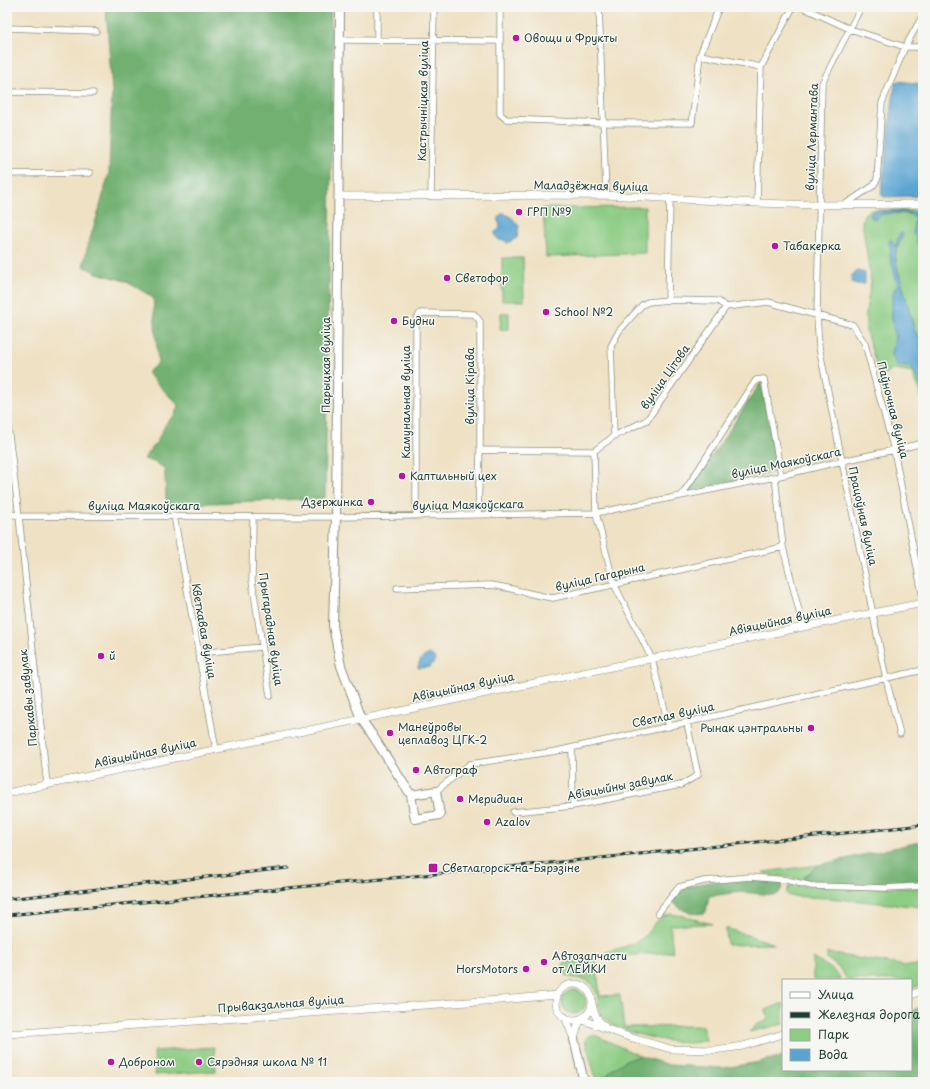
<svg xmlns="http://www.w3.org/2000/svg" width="930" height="1089" font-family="'Playpen Sans',sans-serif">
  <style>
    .green { fill: #8ccc83; stroke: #56845c; fill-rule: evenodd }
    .forest { fill: #71b071; stroke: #487652 }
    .water { fill: #5ba4d2; stroke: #3d7083 }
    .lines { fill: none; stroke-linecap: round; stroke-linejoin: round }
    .minor-casing { stroke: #878f7c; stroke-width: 7 }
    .tertiary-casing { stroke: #878f7c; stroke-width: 8 }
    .secondary-casing { stroke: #878f7c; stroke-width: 10 }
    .minor { stroke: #fff; stroke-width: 5.5 }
    .tertiary { stroke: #fff; stroke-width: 7 }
    .secondary { stroke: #fff; stroke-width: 8 }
    .rail-casing { stroke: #1f3d34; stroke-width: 3 }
    .rail { stroke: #f6f6f2; stroke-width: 1.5; stroke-dasharray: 4.5; stroke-linecap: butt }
    .poi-dot { fill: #b5179e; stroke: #f6f6f2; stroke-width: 1.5 }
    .labels { text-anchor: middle; stroke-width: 3; stroke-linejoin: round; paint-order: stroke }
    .poi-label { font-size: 11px; fill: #1f3d34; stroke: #f6f6f2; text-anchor: start }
    .street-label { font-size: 11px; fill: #1f3d34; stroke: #f6f6f2 }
  </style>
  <rect width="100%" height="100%" fill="#f6f6f2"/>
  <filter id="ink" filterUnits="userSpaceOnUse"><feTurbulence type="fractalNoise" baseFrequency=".025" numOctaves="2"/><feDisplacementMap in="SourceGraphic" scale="8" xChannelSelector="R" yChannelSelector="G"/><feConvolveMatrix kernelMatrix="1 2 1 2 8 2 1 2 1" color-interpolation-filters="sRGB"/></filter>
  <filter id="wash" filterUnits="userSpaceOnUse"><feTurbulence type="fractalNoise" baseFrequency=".012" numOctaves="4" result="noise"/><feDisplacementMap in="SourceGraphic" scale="16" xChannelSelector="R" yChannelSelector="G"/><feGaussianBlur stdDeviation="0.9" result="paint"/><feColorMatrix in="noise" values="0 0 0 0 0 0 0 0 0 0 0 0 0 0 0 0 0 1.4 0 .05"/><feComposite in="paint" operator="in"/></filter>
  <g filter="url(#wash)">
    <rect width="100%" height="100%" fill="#efe1c3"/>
    <path class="green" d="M645,207V253L546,257L543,208Z
      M870,210H913L923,212V359L921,348L922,340L915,332L901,280L897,267L895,255L903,234L894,248L889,242L891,250L890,256L898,285L894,290L892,316L893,327L894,331L895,337L892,355L897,366H911C916,374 918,384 923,390V411L922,399L911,372C898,369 893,368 882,376L879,374L866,332V311L871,281L862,222L864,214ZM876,211H893L914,213L921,225L920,233L923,240H917L916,236L913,234L914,224L916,219L910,214L897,213L882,214L875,220Z
      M502,258H523L524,301H502Z
      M501,313H509V329L500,330Z
      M819,865L805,876L803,881L793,878L765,874L763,872Z
      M790,885L801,886L923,888V907L827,898L789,896L786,893Z
      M671,914L683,916L712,924L670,925L673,952L596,958L600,996L620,995L624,1027L703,1026L706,1041C701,1041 695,1043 690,1043C670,1043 612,1032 601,1015C595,1006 600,991 591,983C583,976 571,981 563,973V964L565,962L596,958L607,952L633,944L644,937L656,922L664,916Z
      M726,928L774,944L727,945Z
      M827,953L906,966L923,965V984L911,989V980H847C842,970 836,965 827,959Z
      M813,958C823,964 835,969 841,980H813Z
      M562 1002a12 12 0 1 1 24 0a12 12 0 1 1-24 0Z
      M783,1003V1024L749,1032L757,1024L768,1020L766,1010Z
      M592,1035L597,1036L640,1056C626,1061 609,1067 603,1082H597L585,1041L587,1037Z
      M214,1047L216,1071L155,1075L154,1051Z"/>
    <path class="forest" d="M106,7H330L333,61L325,498L167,505C165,493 166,481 164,468L156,463L144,459L149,451L156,443L167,422L175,415L178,405L147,373L158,363L153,297L125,281L97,273L83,266L88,245L99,210L109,173L112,92Z
      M761,382L778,471L689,491Z
      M923,841V883L881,884L811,883L803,881L805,876L819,865Z
      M748,878L780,881L783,884L782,888L778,894L774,895L741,892L709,896L706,912C696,917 680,910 673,902L675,894C697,880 724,881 748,878Z
      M923,1006V1082H603L604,1079L614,1068L625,1061L640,1056L669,1065L723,1068L754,1063L783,1056V1070H911V1011Z"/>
    <path class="water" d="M898,81L923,84V196L884,197L881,194L895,83Z
      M876,211H893L914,213L922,223L920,233L923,240L922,244L920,246L917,244C917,239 917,236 913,234L914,224L915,219L910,214L897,213L882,214L875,220L871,217L870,213Z
      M504,213L512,218L519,226L517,238L507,243L504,240H499L495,236V232L499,230L500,225C496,220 498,215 504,213Z
      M901,232L903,234L895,254L897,267L901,280L915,332L922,340L921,348L923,359V390C918,384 916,374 911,367L897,366L892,355L895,337L894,331L893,327L892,316V302L894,290L898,285L890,256L891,250L889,241L891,239L895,247L899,234Z
      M858,271H862L865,273V284H856L852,282V275Z
      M430,654L434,657L435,661L430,667L418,668C419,660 422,657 430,654Z"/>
  </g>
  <g filter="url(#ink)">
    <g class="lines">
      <defs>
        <path id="minor" d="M500,7V114L506,119L603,123H692L700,55L719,7
          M599,7L606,195
          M802,7L850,29L905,47H923
          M861,7L822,83L817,316L819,347L886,679L900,734
          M7,28L96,31
          M340,40L500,41
          M377,40V7
          M700,55L761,67
          M7,92L93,93
          M7,174L90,173
          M431,196L434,7
          M757,203L761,67L793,7
          M844,205L873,186L877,180L882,103L905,47L923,15
          M668,300L670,198
          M7,419L19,516L47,785
          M614,436L611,346L619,331L642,305L648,302L668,300L718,301L726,307
          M480,450L594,451L614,436L647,420L726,307L768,302L853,325L865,344L894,450L923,598
          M594,451L596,513L614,584L652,659L669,727
          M775,477L783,547L803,627
          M682,495L756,380L764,379L781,475
          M7,513L19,516L336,517L596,513L775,477L842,461L894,450L923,443
          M174,516L216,750
          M416,516V321L420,313L474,314L480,321V450L478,515
          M253,517L252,581L270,696
          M397,588L491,585C512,588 532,595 553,598L783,547
          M198,653L262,647
          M572,748L573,806
          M436,791L470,764L557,751L923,670
          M513,812L573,806L681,785L698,775L687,723
          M658,913L679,887L704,881L750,877L786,880L812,886L885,888L923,886"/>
        <path id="tertiary" d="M339,196L606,195L757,203L820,205L923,204
          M7,793L803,627L923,603
          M556 1002a18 18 0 1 1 36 0a18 18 0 1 1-36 0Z
          M911,995L923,990
          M592,1004C594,1013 596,1020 604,1026
          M565,1017L574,1039
          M7,1034L468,1002L500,1000L557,995
          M574,1039L580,1019L629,1037L671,1049L714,1050L743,1046L783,1034"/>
        <path id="secondary" d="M340,7L336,517L333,626L341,666L361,719L371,733L411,795L415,819L440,815L436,791L411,795
          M574,1039L584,1082"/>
      </defs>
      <use href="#minor" class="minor-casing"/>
      <use href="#tertiary" class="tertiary-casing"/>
      <use href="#secondary" class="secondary-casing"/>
      <use href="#minor" class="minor"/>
      <use href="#tertiary" class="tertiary"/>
      <use href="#secondary" class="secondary"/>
      <defs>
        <path id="rail" d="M7,899L288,868
          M7,915L581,860L923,825"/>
      </defs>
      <use href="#rail" class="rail-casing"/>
      <use href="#rail" class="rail"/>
    </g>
  </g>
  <g class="poi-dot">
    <circle cx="516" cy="38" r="4"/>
    <circle cx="519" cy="212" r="4"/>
    <circle cx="775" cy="246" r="4"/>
    <circle cx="447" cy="278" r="4"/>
    <circle cx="546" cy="312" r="4"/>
    <circle cx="394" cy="321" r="4"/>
    <circle cx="402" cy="476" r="4"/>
    <circle cx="371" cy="502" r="4"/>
    <circle cx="101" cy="656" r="4"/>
    <circle cx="811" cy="728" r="4"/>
    <circle cx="390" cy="733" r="4"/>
    <circle cx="416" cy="770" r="4"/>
    <circle cx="460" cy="799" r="4"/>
    <circle cx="487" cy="822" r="4"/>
    <rect x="428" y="863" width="10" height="10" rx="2"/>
    <circle cx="544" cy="962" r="4"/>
    <circle cx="526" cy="969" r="4"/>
    <circle cx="111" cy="1062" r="4"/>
    <circle cx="199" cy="1062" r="4"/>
  </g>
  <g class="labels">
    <g class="poi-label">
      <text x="524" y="42">Овощи и Фрукты</text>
      <text x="527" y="216">ГРП №9</text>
      <text x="783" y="250">Табакерка</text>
      <text x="455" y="282">Светофор</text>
      <text x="554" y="316">School №2</text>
      <text x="402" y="325">Будни</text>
      <text x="410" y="480">Каптильный цех</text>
      <text x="363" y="506" text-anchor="end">Дзержинка</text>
      <text x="109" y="660">й</text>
      <text x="398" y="731">Манеўровы<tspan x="398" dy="13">цеплавоз ЦГК-2</tspan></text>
      <text x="803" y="732" text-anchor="end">Рынак цэнтральны</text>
      <text x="424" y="774">Автограф</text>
      <text x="468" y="803">Меридиан</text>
      <text x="495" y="826">Azalov</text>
      <text x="442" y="872">Светлагорск-на-Бярэзіне</text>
      <text x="552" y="960">Автозапчасти<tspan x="552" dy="13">от ЛЕЙКИ</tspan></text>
      <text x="518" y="973" text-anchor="end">HorsMotors</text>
      <text x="119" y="1066">Доброном</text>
      <text x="207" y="1066">Сярэдняя школа № 11</text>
    </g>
    <g class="street-label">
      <text transform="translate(423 101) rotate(-89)" y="4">Кастрычніцкая вуліца</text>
      <text transform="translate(812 137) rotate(-88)" y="4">вуліца Лермантава</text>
      <text transform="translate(591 186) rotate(1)" y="4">Маладзёжная вуліца</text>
      <text transform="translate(326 365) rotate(-90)" y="4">Парыцкая вуліца</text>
      <text transform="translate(665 377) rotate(-55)" y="4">вуліца Цітова</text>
      <text transform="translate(470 386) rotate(-90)" y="4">вуліца Кірава</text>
      <text transform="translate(406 402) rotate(-90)" y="4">Камунальная вуліца</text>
      <text transform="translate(893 410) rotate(76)" y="4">Паўночная вуліца</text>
      <text transform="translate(786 463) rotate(-12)" y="4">вуліца Маякоўскага</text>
      <text transform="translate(468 505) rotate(-1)" y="4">вуліца Маякоўскага</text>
      <text x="144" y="510">вуліца Маякоўскага</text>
      <text transform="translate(863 516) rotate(78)" y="4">Працоўная вуліца</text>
      <text transform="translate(600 577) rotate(-13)" y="4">вуліца Гагарына</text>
      <text transform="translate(780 621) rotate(-12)" y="4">Авіяцыйная вуліца</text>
      <text transform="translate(271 629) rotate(82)" y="4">Прыгарадная вуліца</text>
      <text transform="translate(204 631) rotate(80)" y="4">Кветкавая вуліца</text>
      <text transform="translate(463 687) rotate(-12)" y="4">Авіяцыйная вуліца</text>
      <text transform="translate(28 698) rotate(-96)" y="4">Паркавы завулак</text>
      <text transform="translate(673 715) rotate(-12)" y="4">Светлая вуліца</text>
      <text transform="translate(145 753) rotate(-12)" y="4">Авіяцыйная вуліца</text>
      <text transform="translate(620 786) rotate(-11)" y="4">Авіяцыйны завулак</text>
      <text transform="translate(281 1004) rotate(-4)" y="4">Прывакзальная вуліца</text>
    </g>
  </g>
  <rect width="930" height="1089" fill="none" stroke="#f6f6f2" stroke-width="24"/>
  <rect x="782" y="979" width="130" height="92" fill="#f6f6f2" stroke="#a0aca6"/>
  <rect x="790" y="992" width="20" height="6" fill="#ffffff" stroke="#a0aca6"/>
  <text x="818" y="999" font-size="12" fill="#1f3d34">Улица</text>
  <rect x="790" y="1012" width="20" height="6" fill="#1f3d34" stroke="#a0aca6"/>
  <text x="818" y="1019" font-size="12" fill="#1f3d34">Железная дорога</text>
  <rect x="790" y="1029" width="20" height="12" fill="#8ccc83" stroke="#a0aca6"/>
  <text x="818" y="1039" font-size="12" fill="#1f3d34">Парк</text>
  <rect x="790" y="1049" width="20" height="12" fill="#5ba4d2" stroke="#a0aca6"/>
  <text x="818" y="1059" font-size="12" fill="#1f3d34">Вода</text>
</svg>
